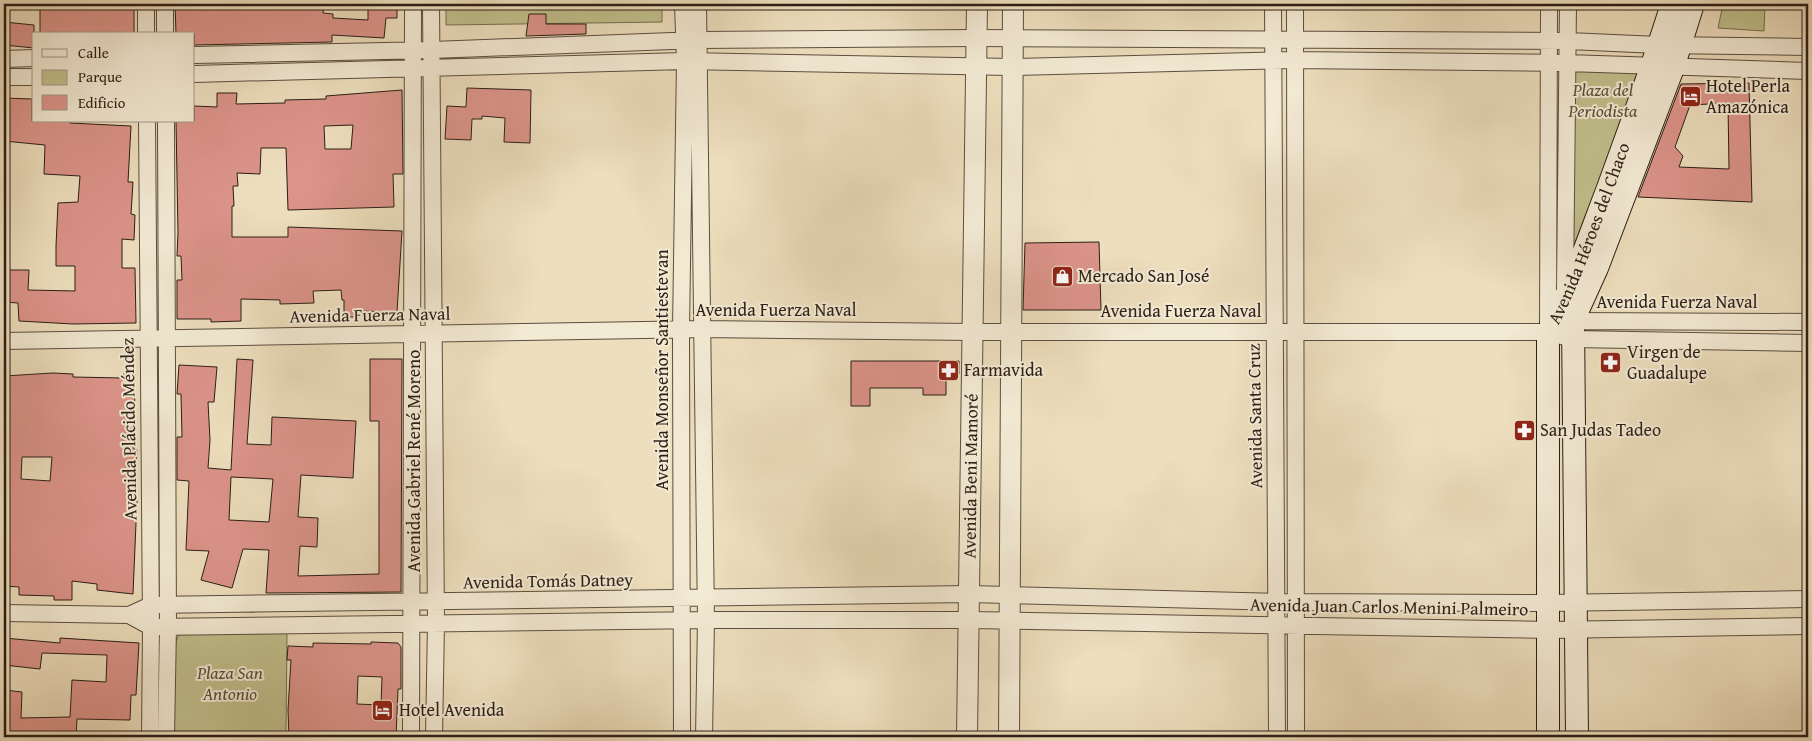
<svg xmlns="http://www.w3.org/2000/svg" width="1812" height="741" font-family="'Gentium Book Plus',serif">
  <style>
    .green { fill: #c0bf8c; stroke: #766e51 }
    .building { fill: #dc948a; stroke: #2b1e16; fill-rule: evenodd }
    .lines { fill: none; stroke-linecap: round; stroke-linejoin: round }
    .minor-casing { stroke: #5c4e40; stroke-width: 18 }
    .tertiary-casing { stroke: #5c4e40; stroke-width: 22 }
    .secondary-casing { stroke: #2b1e16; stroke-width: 24 }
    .minor { stroke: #f3ead4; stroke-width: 16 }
    .tertiary { stroke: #f3ead4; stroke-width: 20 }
    .secondary { stroke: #f3ead4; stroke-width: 22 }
    .labels { text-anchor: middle; stroke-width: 4; stroke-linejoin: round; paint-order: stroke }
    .poi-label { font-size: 18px; fill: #2b1e16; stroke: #f3ead4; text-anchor: start }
    .park-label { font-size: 18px; font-style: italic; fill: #584e39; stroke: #f3ead4 }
    .street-label { font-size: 18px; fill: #2b1e16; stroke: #f3ead4 }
  </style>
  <rect width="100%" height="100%" fill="#eddebd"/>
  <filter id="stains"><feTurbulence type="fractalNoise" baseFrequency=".004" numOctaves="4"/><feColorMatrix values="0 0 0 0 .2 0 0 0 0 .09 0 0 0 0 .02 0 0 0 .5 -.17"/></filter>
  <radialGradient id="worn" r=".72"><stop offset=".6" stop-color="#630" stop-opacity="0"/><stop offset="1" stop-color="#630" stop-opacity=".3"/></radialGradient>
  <path class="green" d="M446,4H662V22L446,25Z
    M1723,4H1765L1764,31L1718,28Z
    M1575,70L1642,73L1573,248Z
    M287,631L286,737H174L175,644L180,632Z"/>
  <path class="building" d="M53,4H134V34H40V7H53Z
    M175,4H324L323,13L333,14V18L368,20V4H397V18H386L384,38L332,35V42L194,45V34H176Z
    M529,14H546V24H586V34L526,36Z
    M4,22L34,25V48L4,45Z
    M1749,83L1752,202L1638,197L1681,84ZM1728,103L1729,169L1679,167L1683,156L1675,147L1690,105Z
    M467,88L531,90L530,143L504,142L505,118L482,116V119H472L471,140L445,139L447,106L466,107Z
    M402,90L403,174H393L394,207L288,210L286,148H261L260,174L237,173L238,186H233L234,206H232V237H288V227L402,231L397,312L356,311V317H344V300H342L341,290L313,291L314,303L280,304V300L241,299V321L211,322V319H177V280H182L181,256H177L178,233L176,121H194V106L217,107V93H237L236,104L285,103V100L326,99V96ZM353,125L351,149H325L324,126Z
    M4,98L32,99V121H70V123L131,126L128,182H133L131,214L135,215L134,240L122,239V268H135L136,323L73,324L19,321L18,303L4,302V271L9,270H29L28,290L75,291V266H56V246L58,203L78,202L80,176L44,174L45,145L4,141Z
    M1099,242L1101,310H1023L1025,243Z
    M237,359L253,360L247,444L271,445L272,417L356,421L353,478L301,475L298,517L318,518L317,547L300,546L298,576L379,574V421H370V359H402L401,592L266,593L269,550L243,549L232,588L201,580L209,551L186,550L189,481L177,480V437H182L181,394H177L179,365L217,367L214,402H208L210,440L208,468L231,470ZM231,477L273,479L269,522L229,520Z
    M851,361H959V374H946V395H923V388H870V406H851Z
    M53,373L73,374V377L123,378V374H135L134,450H137L135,478L137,500L133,594L97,590V584L72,581V600H54V596L19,595V587L4,586V376ZM22,457H52L50,481L21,479Z
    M4,638L60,643V638L139,643L136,695H131L130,720L77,719L76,737H4V690L22,692L21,718L70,717L72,680L106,682L107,655L42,653L40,669L4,665Z
    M371,642L398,643L401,647V689H398L396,737H289L288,710L291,660H287L288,646L313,647V643L371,644ZM358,676L382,677L381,705L357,704Z"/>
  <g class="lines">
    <defs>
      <path id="minor" d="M146,4V34
        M165,4V34
        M431,4L436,623L434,737
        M698,4L706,620L704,737
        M1273,4L1277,737
        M1295,4L1296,737
        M194,55L432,50L698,40L976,38L1568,41L1659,45L1808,47
        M4,59L34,58
        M194,74L685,61L1012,67L1294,60L1567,63L1808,71
        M4,77H34
        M147,121L151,627L150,737
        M166,121L168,626L166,737
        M1565,288L1568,4
        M1808,322L1573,321L1548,332L1572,339L1808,343
        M4,341L703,329L973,332H1548L1549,4
        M4,613L129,615L151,605L970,594L1278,602L1549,603L1808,599
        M129,615L151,627L706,620H969L1549,630L1808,626
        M411,737L413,4
        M682,737L681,330L685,61L683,4"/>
      <g id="tertiary">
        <path id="s1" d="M967,737L977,4"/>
        <path d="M1009,737L1013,4"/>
      </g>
      <g id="secondary">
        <path id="s2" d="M1548,737V332C1573,286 1589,237 1608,188C1630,127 1653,66 1672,4"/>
        <path d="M1577,737L1573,321L1597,268L1673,68L1693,4"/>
      </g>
    </defs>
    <use href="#minor" class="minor-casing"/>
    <use href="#tertiary" class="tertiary-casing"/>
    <use href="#secondary" class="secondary-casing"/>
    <use href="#minor" class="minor"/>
    <use href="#tertiary" class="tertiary"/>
    <use href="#secondary" class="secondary"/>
  </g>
  <defs>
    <symbol id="hotel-square" viewBox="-11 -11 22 22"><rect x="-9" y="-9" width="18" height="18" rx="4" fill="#8f2418" stroke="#f3ead4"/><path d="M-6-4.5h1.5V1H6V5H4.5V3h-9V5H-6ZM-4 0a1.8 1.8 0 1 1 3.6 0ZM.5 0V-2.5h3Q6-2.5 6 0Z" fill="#fff"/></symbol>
    <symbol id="shop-square" viewBox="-11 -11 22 22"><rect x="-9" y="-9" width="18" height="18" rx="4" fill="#8f2418" stroke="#f3ead4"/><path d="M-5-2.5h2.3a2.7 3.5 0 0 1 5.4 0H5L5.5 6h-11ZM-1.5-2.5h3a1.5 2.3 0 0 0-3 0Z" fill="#fff"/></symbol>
    <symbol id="pharmacy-square" viewBox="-11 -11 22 22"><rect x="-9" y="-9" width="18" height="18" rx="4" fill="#8f2418" stroke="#f3ead4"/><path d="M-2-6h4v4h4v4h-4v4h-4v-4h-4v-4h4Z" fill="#fff"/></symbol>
  </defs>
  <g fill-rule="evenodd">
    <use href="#hotel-square" x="1678" y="84" width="25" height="25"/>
    <use href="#shop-square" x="1050" y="264" width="25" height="25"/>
    <use href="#pharmacy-square" x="1598" y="350" width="25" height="25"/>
    <use href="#pharmacy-square" x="936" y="358" width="25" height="25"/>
    <use href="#pharmacy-square" x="1512" y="418" width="25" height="25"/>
    <use href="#hotel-square" x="370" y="698" width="25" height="25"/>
  </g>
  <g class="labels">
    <g class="poi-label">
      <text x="1706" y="92">Hotel Perla<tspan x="1706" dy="21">Amazónica</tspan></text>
      <text x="1078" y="282">Mercado San José</text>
      <text x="1627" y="358">Virgen de<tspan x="1627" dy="21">Guadalupe</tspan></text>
      <text x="964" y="376">Farmavida</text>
      <text x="1540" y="436">San Judas Tadeo</text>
      <text x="399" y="716">Hotel Avenida</text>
    </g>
    <g class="park-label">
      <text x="1603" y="96">Plaza del<tspan x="1603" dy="21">Periodista</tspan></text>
      <text x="230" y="679">Plaza San<tspan x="230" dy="21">Antonio</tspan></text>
    </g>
    <g class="street-label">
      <text dy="6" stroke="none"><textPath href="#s2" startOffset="512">Avenida Héroes del Chaco</textPath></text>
      <text x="1677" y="308">Avenida Fuerza Naval</text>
      <text x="776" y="316">Avenida Fuerza Naval</text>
      <text x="1181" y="317">Avenida Fuerza Naval</text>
      <text transform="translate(370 315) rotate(-1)" y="6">Avenida Fuerza Naval</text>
      <text transform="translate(662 370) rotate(-90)" y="6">Avenida Monseñor Santiestevan</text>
      <text transform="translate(1255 416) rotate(-91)" y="6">Avenida Santa Cruz</text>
      <text transform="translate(129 429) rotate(-91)" y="6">Avenida Plácido Méndez</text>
      <text transform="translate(414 461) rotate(-90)" y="6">Avenida Gabriel René Moreno</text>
      <text dy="6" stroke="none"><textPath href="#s1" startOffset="261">Avenida Beni Mamoré</textPath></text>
      <text transform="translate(548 581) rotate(-1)" y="6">Avenida Tomás Datney</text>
      <text transform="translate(1389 607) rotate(1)" y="6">Avenida Juan Carlos Menini Palmeiro</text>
    </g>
  </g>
  <rect width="1812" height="741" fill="none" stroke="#eddebd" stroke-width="20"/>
  <rect x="5" y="5" width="1802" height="731" fill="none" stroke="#2b1e16" stroke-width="2.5"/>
  <rect x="10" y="10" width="1792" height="721" fill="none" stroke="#2b1e16"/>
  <rect x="32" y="32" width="162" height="90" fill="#f3ead4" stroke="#a39888"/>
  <rect x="42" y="49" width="25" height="8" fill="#f3ead4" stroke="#a39888"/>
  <text x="78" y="58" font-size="15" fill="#2b1e16">Calle</text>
  <rect x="42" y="70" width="25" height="15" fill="#c0bf8c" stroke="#a39888"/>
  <text x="78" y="82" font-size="15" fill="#2b1e16">Parque</text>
  <rect x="42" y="95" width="25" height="15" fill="#dc948a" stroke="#a39888"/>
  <text x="78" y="108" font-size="15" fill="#2b1e16">Edificio</text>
  <rect width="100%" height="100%" filter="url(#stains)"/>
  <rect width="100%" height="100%" fill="url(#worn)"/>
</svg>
